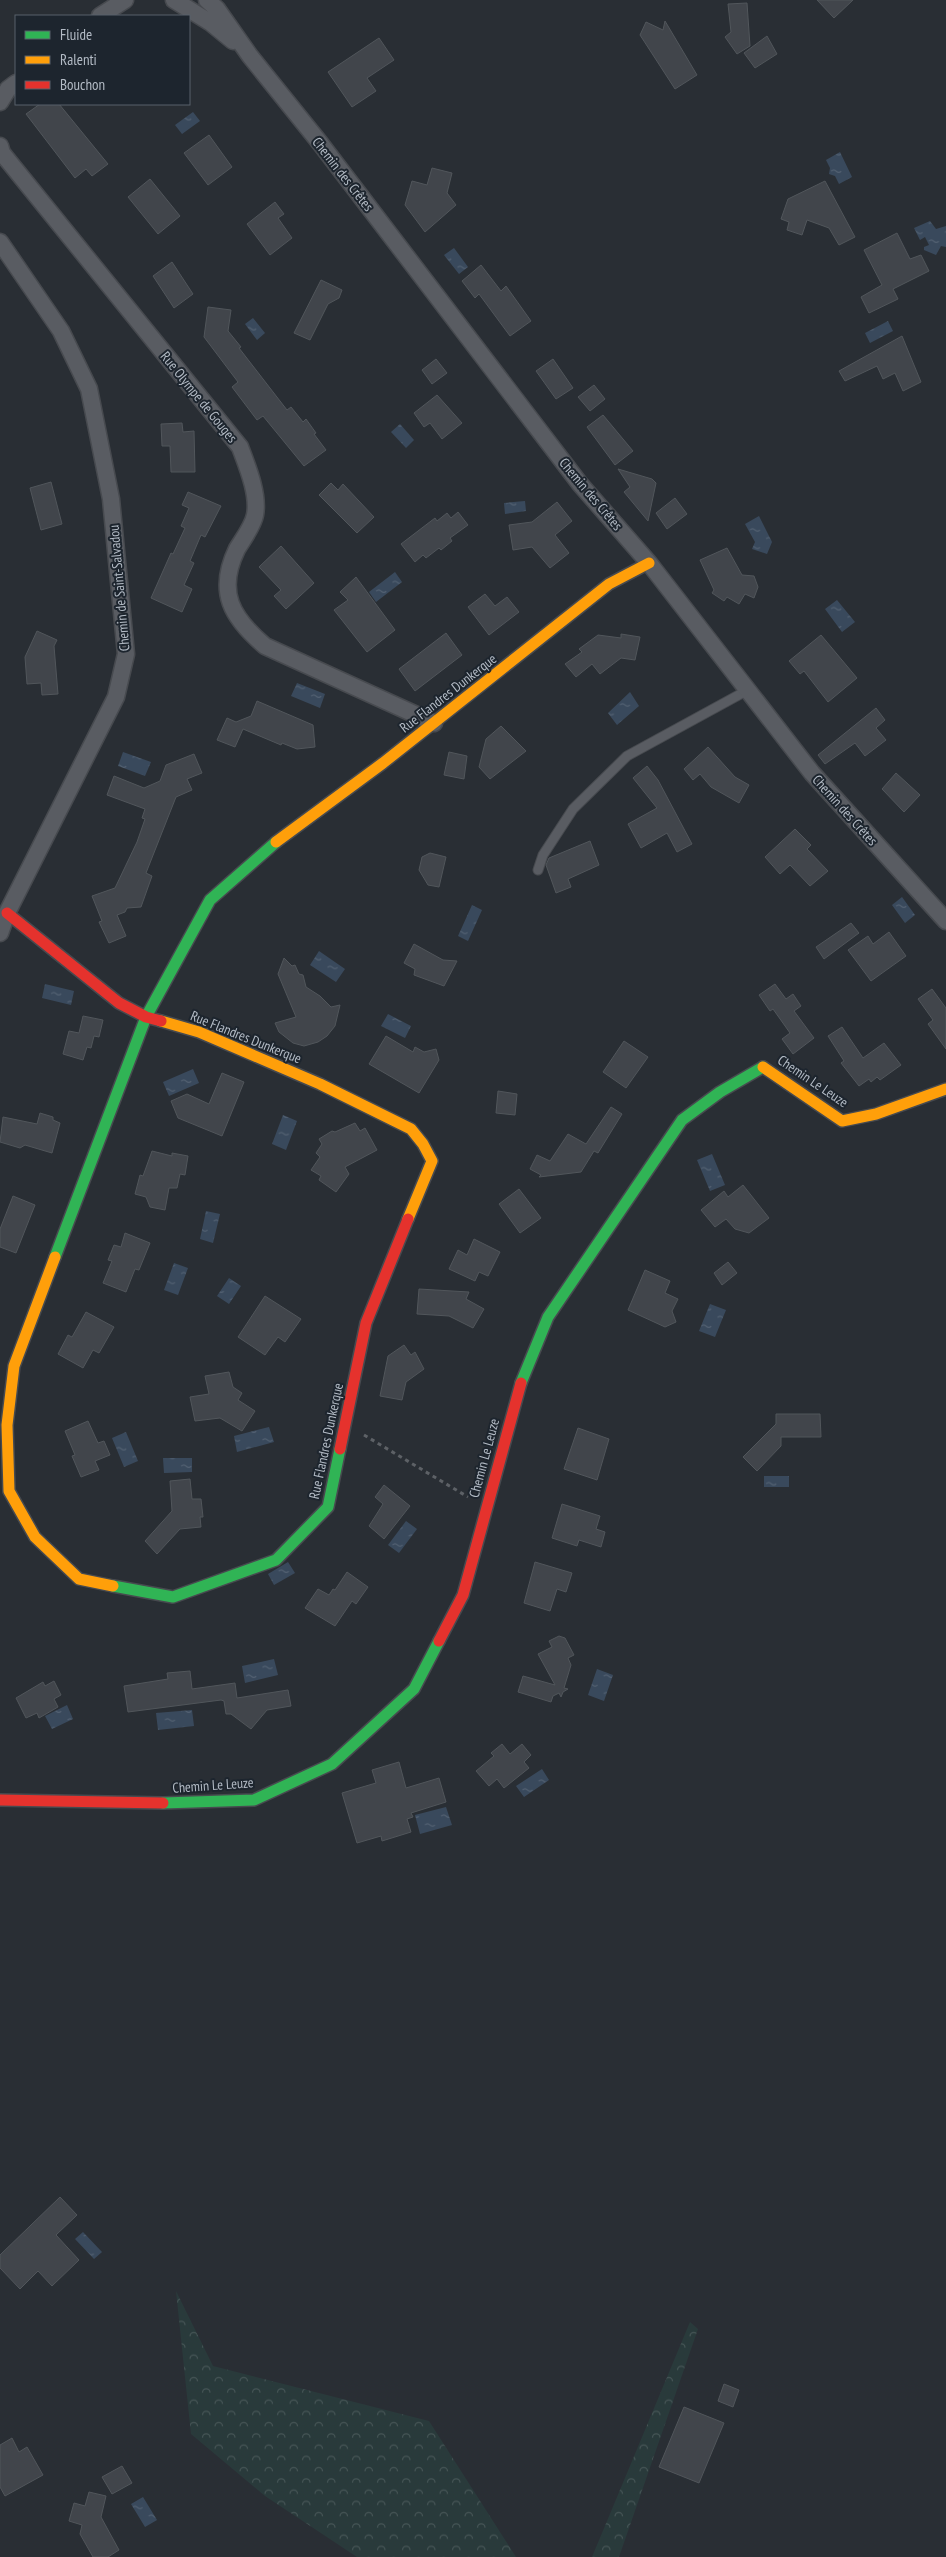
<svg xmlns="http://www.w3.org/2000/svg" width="946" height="2557" font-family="'PT Sans Narrow',sans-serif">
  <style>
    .forest { fill: url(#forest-crowns) }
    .water { fill: url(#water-ripples) }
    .building { fill: #41454b; stroke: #51565b }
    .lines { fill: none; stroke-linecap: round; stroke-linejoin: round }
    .lane-casing { stroke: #474a4f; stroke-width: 11 }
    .street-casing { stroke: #474a4f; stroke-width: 19 }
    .fast-casing { stroke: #474a4f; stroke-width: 14 }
    .slow-casing { stroke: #474a4f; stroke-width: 14 }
    .jam-casing { stroke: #474a4f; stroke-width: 14 }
    .path { stroke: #5d6166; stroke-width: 3; stroke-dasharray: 4 4; stroke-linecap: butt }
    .lane { stroke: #595c62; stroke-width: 9 }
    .street { stroke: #595c62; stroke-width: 16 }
    .fast { stroke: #30b455; stroke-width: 11 }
    .slow { stroke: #ff9f0a; stroke-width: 11 }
    .jam { stroke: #e5322d; stroke-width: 11 }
    .labels { text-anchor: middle; stroke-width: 4; stroke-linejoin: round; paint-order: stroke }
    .street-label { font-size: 14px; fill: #b3bbc5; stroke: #1d252e }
  </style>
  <defs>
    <pattern id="forest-crowns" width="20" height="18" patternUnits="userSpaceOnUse" patternTransform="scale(1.25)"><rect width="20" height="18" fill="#293a3b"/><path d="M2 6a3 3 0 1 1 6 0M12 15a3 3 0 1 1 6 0" fill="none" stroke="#465556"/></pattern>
    <pattern id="water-ripples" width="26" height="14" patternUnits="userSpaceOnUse" patternTransform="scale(1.25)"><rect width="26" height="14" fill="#39495c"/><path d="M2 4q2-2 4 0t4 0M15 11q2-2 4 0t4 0" fill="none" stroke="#536172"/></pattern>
  </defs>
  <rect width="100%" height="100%" fill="#292e34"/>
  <path class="forest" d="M176,2291L213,2366L429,2421L516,2557H357L265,2496L191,2434Z
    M690,2322L698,2329L619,2557H592Z"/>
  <path class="water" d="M193,112L200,121L182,134L175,125Z
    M840,152L852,177L839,184L835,176L829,174L830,168L826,160Z
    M930,221L936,229L946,226V247L941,246L936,255L924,250V247L929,245L925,237L920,240L914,228Z
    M454,248L468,267L459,274L444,255Z
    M253,318L265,333L257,340L245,324Z
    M888,321L893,331L870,343L865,333Z
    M400,424L414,440L406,448L391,432Z
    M525,501L526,511L505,514L504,503Z
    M759,516L772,542L767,554L752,549L755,542L745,524Z
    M395,572L402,582L376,602L369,592Z
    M837,600L855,622L842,632L825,609Z
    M297,683L325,694L320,708L291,696Z
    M630,692L639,706L617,725L608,713Z
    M123,752L151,762L145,776L118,766Z
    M902,897L915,915L905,923L892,905Z
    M472,905L482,910L468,941L458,936Z
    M319,951L345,969L336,982L310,965Z
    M45,984L74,991L71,1005L42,998Z
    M388,1014L411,1026L405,1038L381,1026Z
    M193,1069L199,1083L169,1096L163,1082Z
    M283,1115L297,1121L286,1150L272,1144Z
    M712,1154L725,1185L710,1191L697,1160Z
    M206,1211L220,1214L213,1243L200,1239Z
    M174,1263L188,1268L178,1295L164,1290Z
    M229,1278L241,1286L229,1304L217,1296Z
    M710,1304L726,1310L715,1337L699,1331Z
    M269,1427L274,1442L237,1452L234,1436Z
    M126,1432L138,1461L124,1467L112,1438Z
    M163,1458H192V1472L164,1473Z
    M764,1476H789V1487H764Z
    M406,1521L417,1529L399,1553L388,1545Z
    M288,1562L295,1573L274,1585L268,1574Z
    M274,1659L278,1675L245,1683L242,1666Z
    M597,1669L613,1675L604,1701L588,1695Z
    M67,1705L73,1719L52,1729L45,1716Z
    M192,1710L194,1726L158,1730L156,1713Z
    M542,1769L549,1780L524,1797L516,1786Z
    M446,1807L452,1825L420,1834L415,1815Z
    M83,2232L102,2252L94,2259L75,2239Z
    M143,2497L157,2520L145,2527L131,2504Z"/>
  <path class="building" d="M817,0H853L834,18Z
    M747,3L750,46L737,54L725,37L731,32L728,4Z
    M665,21L697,75L675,89L640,35L646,22L663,30Z
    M767,36L777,54L755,68L744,53Z
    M379,38L394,60L367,78L376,91L352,107L328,72Z
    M40,104H59L108,164L92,176L86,169L75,178L26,114Z
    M209,135L232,167L208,185L184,153Z
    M432,168L452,173L447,193L456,205L425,232L405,205L412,181L427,185Z
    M150,179L180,216L158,234L128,197Z
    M825,181L855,237L839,245L829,228L807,220L802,235L787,230L789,222L781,219L788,199Z
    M275,202L284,214L278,218L292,238L270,255L247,224Z
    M897,233L910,259L921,255L929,271L893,289L898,299L869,313L861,297L882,285L864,250Z
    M172,262L193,294L174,308L153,276Z
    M481,265L501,291L506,286L531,321L510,336L479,294L475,298L462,281Z
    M321,280L342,290L339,298L328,304L310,340L294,333Z
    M208,307L231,310L228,331L241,347L239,348L287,410L291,407L303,422L306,419L316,433L314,434L326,450L304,466L263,416L257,420L232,387L238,382L204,337Z
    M902,336L921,382L903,391L895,373L883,379L877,366L845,381L839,371Z
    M436,359L447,373L432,384L422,370Z
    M553,359L573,388L556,399L536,371Z
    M594,385L605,399L590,411L578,397Z
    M437,395L462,423L442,439L430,423L424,427L414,413Z
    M603,415L633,451L615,465L587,427Z
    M182,423L183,432L194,431L195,472H171L170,446H162L161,424Z
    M618,469L652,479L656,483L648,521L624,492L630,487Z
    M51,482L62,524L41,530L30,488Z
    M331,483L338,490L343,484L374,517L357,533L319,495Z
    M188,492L221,506L205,537L201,535L190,561L194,563L184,585L192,589L182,612L151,598L171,553L173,554L185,528L181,526L189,508L182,505Z
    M675,498L687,514L667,529L656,513Z
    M557,502L572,521L555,535L569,553L550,568L532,547L513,550L509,525L532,522Z
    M458,512L468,525L450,538L452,541L441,550L439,548L426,558L423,555L415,562L401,544L435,518L437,521L447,513L451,518Z
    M281,546L314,583L286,609L274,596L281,590L259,567Z
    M727,548L742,575L754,576L758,587L754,598L745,594L739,604L727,597L724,601L712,593L714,590L700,560Z
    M356,577L395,630L367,652L334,610L348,600L340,592Z
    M485,594L495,606L507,597L519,612L489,635L468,607Z
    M37,631L57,640L54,646L58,694L42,695L41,683L27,684L25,657Z
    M446,633L462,655L415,691L399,669Z
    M621,634L640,637L635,660L621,658L600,674L592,664L576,677L565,664L582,652L579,649L598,635L621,638Z
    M821,635L857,678L828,702L804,671L800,674L789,661Z
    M257,701L313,725L315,747L297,749L282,743L281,745L243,729L235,747L217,740L227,718L236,722L251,716Z
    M876,708L885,720L876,728L886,740L865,756L855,743L825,764L818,755Z
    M501,726L526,751L490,779L479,767L486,739Z
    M708,747L735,777L749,785L739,803L711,787L700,774L693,780L684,769Z
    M449,752L467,756L464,779L444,775Z
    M194,754L202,773L187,779L192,790L176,797L146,873L152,876L141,907L127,908L125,912L117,915L126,936L109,943L99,922L102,921L92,896L115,888L137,842L145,819L142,818L145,809L107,795L114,776L144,788L160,781L166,765Z
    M647,766L658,780L692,844L677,852L667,833L641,848L628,824L657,808L633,778Z
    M896,773L920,795L904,812L882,789Z
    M795,829L811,845L807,849L828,871L810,886L790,865L780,874L765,857Z
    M590,841L599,865L568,879L571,887L556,893L546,865L549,858Z
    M430,853L446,857L439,887L428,885L419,870L422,857Z
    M851,923L859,933L824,959L816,947Z
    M889,932L906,956L871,981L848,950L868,936L873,944Z
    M414,944L443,960L457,961L444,986L414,975L415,969L404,963Z
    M284,958L292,966L295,965L299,974L303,975L306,987L320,996L331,1007L340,1005L335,1026L327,1036L318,1042L304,1046L293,1043L279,1032L275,1023L296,1017L278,974Z
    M775,984L786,999L793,994L801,1006L794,1011L814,1038L793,1054L782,1039L790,1033L773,1009L770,1011L759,995Z
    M932,989L946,1008V1049L928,1024L933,1020L918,999Z
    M83,1016L103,1020L99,1037L94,1036L91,1048L87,1047L83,1060L63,1054L69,1031L79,1033Z
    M842,1027L863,1058L884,1043L901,1065L880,1080L877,1077L871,1082L869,1079L859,1086L841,1063L844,1061L828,1036Z
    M386,1036L413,1052L415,1047L424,1052L436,1049L439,1060L419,1093L369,1064Z
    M624,1041L648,1057L626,1088L603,1072Z
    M222,1073L244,1082L222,1136L178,1118L171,1101L187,1094L209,1104Z
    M498,1091L517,1094L515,1115L496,1113Z
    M611,1107L622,1114L598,1153L594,1151L581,1172L539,1177L541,1175L530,1169L537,1155L550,1161L568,1134L586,1144Z
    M40,1113L53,1117V1120L60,1123L52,1153L25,1145L20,1148L0,1142L3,1117L37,1124Z
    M355,1123L360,1131L365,1128L377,1150L345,1167L349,1174L336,1192L319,1180L321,1176L311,1170L320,1157L316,1153L322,1144L319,1139L332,1131L335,1132Z
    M152,1151L172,1156V1153L188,1156L185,1175L180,1174L177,1188H169L165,1210L150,1207L146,1197L135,1194L140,1175L143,1176Z
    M743,1185L769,1218L749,1233L735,1229L726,1219L715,1227L701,1210L724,1191L728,1197Z
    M519,1189L541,1218L520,1233L499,1204Z
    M13,1196L35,1205L16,1253L0,1247V1229Z
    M125,1233L150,1243L139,1270L135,1269L126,1292L103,1283L112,1261L108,1260L114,1245L121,1247Z
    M474,1239L500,1252L488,1276L479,1272L475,1281L449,1269L458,1250L467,1255Z
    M728,1262L737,1273L722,1285L714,1273Z
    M645,1270L670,1281L665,1293L678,1299L672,1311L676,1322L665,1327L628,1310Z
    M419,1289L469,1292L466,1299L484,1309L473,1328L449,1316L417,1314Z
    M265,1296L301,1319L285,1342L278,1337L265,1355L238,1337Z
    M86,1312L114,1327L99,1353L93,1350L83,1368L58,1354L68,1335L72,1337Z
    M404,1345L411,1355L415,1352L424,1369L406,1382L402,1400L380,1396L388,1356Z
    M229,1372L233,1387L242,1393L238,1400L255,1411L242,1431L220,1418L195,1421L190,1397L209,1394L205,1376Z
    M776,1414H820L821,1437H781V1446L757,1471L743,1457L776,1424Z
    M88,1421L98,1443L104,1441L110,1455L95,1461L99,1470L81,1477L72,1456L75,1455L65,1431Z
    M578,1428L609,1439L597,1480L564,1469Z
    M190,1479L192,1499H201L203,1517H200L201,1527L180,1529L157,1554L145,1541L172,1511L170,1481Z
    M384,1485L410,1506L384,1539L369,1526L383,1504L375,1497Z
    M562,1504L600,1516L596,1529L605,1532L601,1547L579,1540L577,1546L552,1538Z
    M535,1562L572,1573L566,1592L557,1589L550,1611L524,1603Z
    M347,1572L368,1587L356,1604L352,1601L335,1626L305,1608L318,1589L329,1595L333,1589L335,1590Z
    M559,1636L565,1638L574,1655L568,1658L571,1665L564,1688L568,1689L563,1692L561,1697L559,1693L553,1696L551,1702L518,1692L523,1676L555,1685L538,1654L552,1647L549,1641Z
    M190,1671L192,1689L235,1683L237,1698L288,1690L291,1706L267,1710L251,1729L231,1714H226L224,1701L221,1700L128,1712L124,1686L168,1679L167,1673Z
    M54,1681L61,1695L54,1699L58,1707L39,1718L37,1713L26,1718L16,1698L43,1682L45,1686Z
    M502,1744L510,1754L522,1744L531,1755L524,1762L529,1768L504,1788L497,1779L489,1786L476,1771L494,1756L491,1753Z
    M399,1762L406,1788L439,1778L446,1802L411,1813L413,1817L407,1819L411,1832L382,1841L381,1836L357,1843L342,1793L376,1783L372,1770Z
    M60,2197L77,2215L56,2235L79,2260L52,2286L38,2271L20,2289L0,2268V2255Z
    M724,2384L739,2390L733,2407L718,2401Z
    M684,2407L724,2423L699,2483L659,2467Z
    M12,2438L19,2452L27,2447L43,2475L5,2496L0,2487V2445Z
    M122,2466L132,2483L112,2494L102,2477Z
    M89,2492L106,2496L101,2517L119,2550L108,2557H93L80,2534L82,2525L69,2521L74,2503L85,2506Z"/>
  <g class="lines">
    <defs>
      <path id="lane" d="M538,870L543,855L573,809L627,756L746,691"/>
      <path id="street" d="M174,0L211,23L233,41
        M207,0L217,9L250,56L320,143L580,484L649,563L812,773L946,921
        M100,16L125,0
        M0,102L8,89L16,83
        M0,146L2,153L240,447C247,466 259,494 255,515C253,526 243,539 237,549C216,592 232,618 265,646L434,723
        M0,242L61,331L89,389L111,499L126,654L116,697L7,913L0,933"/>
      <path id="fast" d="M55,1257L146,1017L210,900L276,842
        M521,1383L548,1317L682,1120L720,1092L763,1067
        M113,1586L173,1597L276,1560L328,1507L340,1449
        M163,1803L254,1800L332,1764L414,1689L439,1641"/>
      <path id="slow" d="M276,842L383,763L609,584L649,563
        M161,1021L199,1032L320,1084L411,1129L423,1144L432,1161L408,1219
        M763,1067L842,1121L876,1114L946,1089
        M55,1257L14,1366L7,1425L9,1491L35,1537L79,1579L113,1586"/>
      <path id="jam" d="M7,913L119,1003L146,1017L161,1021
        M340,1449L366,1323L408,1219
        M439,1641L463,1595L521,1383
        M0,1800L163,1803"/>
    </defs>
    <use href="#lane" class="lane-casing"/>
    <use href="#street" class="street-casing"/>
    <use href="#fast" class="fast-casing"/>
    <use href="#slow" class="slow-casing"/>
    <use href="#jam" class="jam-casing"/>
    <path class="path" d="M364,1435L468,1497"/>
    <use href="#lane" class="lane"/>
    <use href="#street" class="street"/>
    <use href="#fast" class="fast"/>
    <use href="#slow" class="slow"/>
    <use href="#jam" class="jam"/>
  </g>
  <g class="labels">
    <g class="street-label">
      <text transform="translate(343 174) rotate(52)" y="5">Chemin des Crêtes</text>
      <text transform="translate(199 397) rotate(51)" y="5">Rue Olympe de Gouges</text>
      <text transform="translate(591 494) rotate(50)" y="5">Chemin des Crêtes</text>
      <text transform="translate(119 588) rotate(-95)" y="5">Chemin de Saint-Salvadou</text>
      <text transform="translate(448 693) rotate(-38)" y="5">Rue Flandres Dunkerque</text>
      <text transform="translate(845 810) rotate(48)" y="5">Chemin des Crêtes</text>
      <text transform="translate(246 1037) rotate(22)" y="5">Rue Flandres Dunkerque</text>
      <text transform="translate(813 1081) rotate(34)" y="5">Chemin Le Leuze</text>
      <text transform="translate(326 1441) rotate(-78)" y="5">Rue Flandres Dunkerque</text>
      <text transform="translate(484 1458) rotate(-75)" y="5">Chemin Le Leuze</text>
      <text transform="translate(213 1785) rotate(-4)" y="5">Chemin Le Leuze</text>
    </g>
  </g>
  <rect x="15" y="15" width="175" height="90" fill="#1d252e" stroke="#59616a"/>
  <rect x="25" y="31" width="25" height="8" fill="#30b455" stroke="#59616a"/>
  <text x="60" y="40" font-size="15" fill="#b3bbc5">Fluide</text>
  <rect x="25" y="56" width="25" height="8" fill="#ff9f0a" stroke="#59616a"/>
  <text x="60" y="65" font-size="15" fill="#b3bbc5">Ralenti</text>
  <rect x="25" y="81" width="25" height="8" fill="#e5322d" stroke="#59616a"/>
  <text x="60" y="90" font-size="15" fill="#b3bbc5">Bouchon</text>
</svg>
